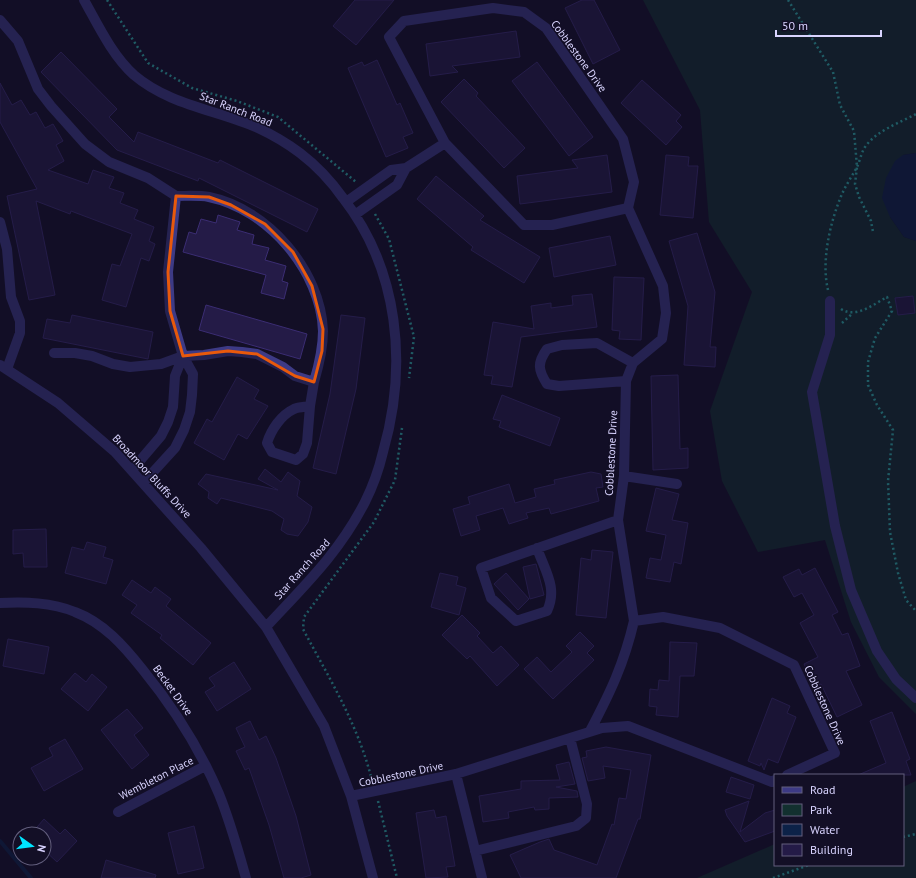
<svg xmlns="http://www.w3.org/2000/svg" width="916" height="878" font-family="'PT Sans',sans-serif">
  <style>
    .green { fill: #12302f }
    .water { fill: #0c2248 }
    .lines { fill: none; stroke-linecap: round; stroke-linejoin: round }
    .stream { stroke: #0c2248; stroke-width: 4 }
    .building { fill: #241b47; stroke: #3b2d73 }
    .path { stroke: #2fb8b0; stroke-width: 2.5; stroke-dasharray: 2 3; stroke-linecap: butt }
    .minor { stroke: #3d3a85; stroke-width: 10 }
    .marked { fill: none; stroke: #e8590c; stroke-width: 3; stroke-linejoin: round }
    .labels { text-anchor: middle; stroke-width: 3; stroke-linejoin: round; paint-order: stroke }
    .street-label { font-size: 11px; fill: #d9d4ff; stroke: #130f26 }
  </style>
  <rect width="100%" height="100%" fill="#130f26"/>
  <path class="green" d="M643,0H916V153L903,155L890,217L904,237L916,241V714L879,677L851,622L825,540L758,552L722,481L710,411L752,292L709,222L700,110Z
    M916,781V878H697L775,844V865H903V787Z"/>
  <path class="water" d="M916,153V241L904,237L890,217L882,198L886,178L895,161L903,155Z"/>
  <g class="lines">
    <path class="stream" d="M0,841L31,878"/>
  </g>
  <path class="building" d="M355,0H394L356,45L333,26Z
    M582,0H594L620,50L593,64L565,8Z
    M516,31L520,57L452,66L458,72L430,76L426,44Z
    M61,52L117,109L109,117L134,142L138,132L218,163L220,160L318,209L307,232L199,178L198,181L117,150L41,72Z
    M377,60L397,105L400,103L413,133L403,137L408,148L386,157L348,68L362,62L364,66Z
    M537,62L593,137L569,156L512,81Z
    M464,79L478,93L476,96L525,148L504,168L441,102Z
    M642,80L681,115L676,121L682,127L666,145L621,103Z
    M0,83L12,105L21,100L30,115L36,112L45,128L53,124L63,141L56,145L64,161L48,170L88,184L93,170L114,177L109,188L124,193L120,203L138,210L134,219L154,227L149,241L155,244L149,261L141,258L126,307L102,300L112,264L120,266L132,234L71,211L70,214L36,201L55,295L29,300L7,196L37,189L0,122Z
    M607,155L612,192L520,204L517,176L578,168L572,160Z
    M666,155L689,157L688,166H698L693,218L660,215Z
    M436,176L484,216L480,220L540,257L524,283L471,250L473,247L417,199Z
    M218,215L240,222L237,230L254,235L252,244L269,248L265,260L286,266L282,281L288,283L284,299L261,293L266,275L183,252L189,232L196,234L201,219L216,223Z
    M697,233L715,292L710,347H716L715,367L684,365L688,306L669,241Z
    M610,236L616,265L554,277L549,248Z
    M614,277L644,278L641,340L619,339L620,331L612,330Z
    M592,294L597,327L521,337L512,387L491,384L493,376L484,375L493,322L534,329L531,306L551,303V308L573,305L572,296Z
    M913,296L915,313L898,315L895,298Z
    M206,305L307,334L300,359L199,330Z
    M72,315L153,332L148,359L43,338L47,319L70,323Z
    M341,315L365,318L356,389L336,474L313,468L330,394Z
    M678,375L680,449L688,448V468L653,470L651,376Z
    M237,377L259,390L254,399L268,406L247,439L238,434L224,460L194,443L207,419L212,422Z
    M502,395L560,418L550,446L499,427L501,421L493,419Z
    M265,469L281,482L288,472L300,481L297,496L312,507L308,522L298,536L287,534L281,530L284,519L272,511L221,498L217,504L208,498L209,492L198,484L206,474L278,490L258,479Z
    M591,472L601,474L603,487L596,488L599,501L551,514L549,508L526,513L528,518L509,524L503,508L476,516L480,530L461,536L453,509L470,504L468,497L509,484L515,503L536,497L534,489L555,484L554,480Z
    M656,488L679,494L672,520L688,523L681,564L674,562L670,582L646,578L650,558L661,560L666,535L646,531Z
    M46,529L47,567H24L23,553L13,554V530Z
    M87,542L106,547L103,557L113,560L106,584L65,573L72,547L84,550Z
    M592,550L613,552L606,618L576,615L581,558L591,560Z
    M536,564L544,595L530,599L523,567Z
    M815,568L838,612L832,615L842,635L848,633L860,666L846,671L862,705L837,717L821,684L815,687L804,664L818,657L800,623L814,615L802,593L794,597L783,577L799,569L802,575Z
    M440,573L458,577L456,585L466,588L459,615L431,607Z
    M506,573L529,599L518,610L494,584Z
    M132,580L151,593L155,587L171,599L166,606L211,643L193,665L160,638L162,635L131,613L137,605L122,595Z
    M462,615L480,633L477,636L493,653L501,646L519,665L497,686L470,656L467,659L442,635Z
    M580,632L594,646L587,653L594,660L553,699L524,669L537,657L551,672L572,652L566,646Z
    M8,639L49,647L44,674L3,666Z
    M670,642L697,643L694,676H680L678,717L656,715L657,707L649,706L650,689L658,690L659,680L669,681Z
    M234,662L251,689L217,711L205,692L215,686L209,678Z
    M75,673L86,682L92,674L107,687L88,711L61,689Z
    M772,698L790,706L787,713L796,717L778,763L768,759L764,770L761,763L760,766L748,761Z
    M127,709L143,728L134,735L149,755L132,769L101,730Z
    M892,712L910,759L906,761L911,775H858L886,763L870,721Z
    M250,721L259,740L266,736L276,758L296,816L311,875L301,878H284L269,825L249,768L245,770L236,751L245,747L236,728Z
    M65,739L83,769L44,791L31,768L53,756L49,748Z
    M606,747L651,755L640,819H638L616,878H521L510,855L540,842L549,839L554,850L597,865L612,824L614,825L619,798L626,799L631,770L603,766L605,778L588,781L582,758L587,757L586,751Z
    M569,762L575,784L556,787L577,791L578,797L549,798V809L535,810L534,807L508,812L509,818L483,822L479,796L521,789V781L560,780L556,765Z
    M731,777L754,785L750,799L726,792Z
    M749,801L740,832L765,813L775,810V831L745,842L727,816L725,810Z
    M434,810L436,818L446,816L455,866L446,867L448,877L426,878L416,813Z
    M44,819L60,834L65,829L77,841L57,862L44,850V834H31Z
    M194,826L204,868L178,874L168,833Z
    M106,860L156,875L155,878H101Z"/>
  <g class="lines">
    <path class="path" d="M107,0L148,63L192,88L237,101L278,117L356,182
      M788,0L833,72L840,105L854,131L857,167L855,184L859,197L871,221L873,232
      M375,214L389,239L414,337L409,378
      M828,290C821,261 830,222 842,194C846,185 852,176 857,167C860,161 861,153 865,147C876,131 899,123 916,114
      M841,309C856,319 874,304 887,297L892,311L875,338L868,362V385L877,405L893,430L888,481L890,532L898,573L906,600L916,611
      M842,323L853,313
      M372,781C359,726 329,678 303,629L304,617L374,522L395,480L402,428
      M378,801L397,878
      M903,837L916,834
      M773,878L809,865"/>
    <path class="minor" d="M84,0C98,25 112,55 134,75C169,105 217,110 258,128C273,135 288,144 300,153C317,166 331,181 343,198C399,270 408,365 383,452C379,469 373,486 365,502C339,553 304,586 266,627
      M0,20L18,41L38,89L51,106L85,144L109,162L148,178L176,196
      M346,202L391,170L406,168L445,143
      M628,208L552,225H524L445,143L389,37L404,21L493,8L524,12L546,28L623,139L634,182L628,208L663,286L666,313L662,339L633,363L626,381L624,476L618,520L634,621L663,617L720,628L794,665L835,753L787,775
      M356,214L397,185L406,168
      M0,222L7,249L11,297L20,321V333L7,369
      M830,301V335L812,392L835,526L851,590L877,651L896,679L916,698
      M54,353H75L92,356L113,364L130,367L161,364L183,356L204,355L228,351L242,352L257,354L283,367L295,376L314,382C319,365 323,348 323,331C321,271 268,209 209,197C199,195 187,196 176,196
      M0,365L58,403L115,452L201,548L266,627L324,726L351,796L373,878
      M626,381L559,386L547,384C538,370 537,363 547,349L562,345L597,343L633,363
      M310,406C305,407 299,407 294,409C281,415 271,430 267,443L272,452L296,460L303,454L307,443L310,406L314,382
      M132,470L161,436L168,422L173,407L175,376L183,356
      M624,476L677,484
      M144,482L175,448L184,430L190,412L192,395L193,374L183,356L170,311L168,272L176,196
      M537,548C545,571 558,588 547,611L516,621L491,598L481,568L618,520
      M0,603C25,602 51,602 75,612C104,623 124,646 143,670C174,708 200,749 219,794C230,821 238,850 246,878
      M590,731C610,693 624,664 634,621
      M456,774L482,878
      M351,796L456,774L602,728L628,726L772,782L775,780
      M118,812L205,766
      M475,851L576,826L586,818L587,804L570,738"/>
  </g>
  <path d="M0 0H916V878H0ZM176,196L209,197L231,205L265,224L293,252L312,286L323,329L322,351L314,382L295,376L257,354L228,351L183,356L170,311L168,272Z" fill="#130f26" fill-opacity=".55" fill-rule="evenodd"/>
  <path class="marked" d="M176,196L209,197L231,205L265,224L293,252L312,286L323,329L322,351L314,382L295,376L257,354L228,351L183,356L170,311L168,272Z"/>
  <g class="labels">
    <g class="street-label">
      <text transform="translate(579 56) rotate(54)" y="4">Cobblestone Drive</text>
      <text transform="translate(236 109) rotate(21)" y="4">Star Ranch Road</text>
      <text transform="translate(611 453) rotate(-87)" y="4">Cobblestone Drive</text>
      <text transform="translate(152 476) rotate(47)" y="4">Broadmoor Bluffs Drive</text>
      <text transform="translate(302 569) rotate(-48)" y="4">Star Ranch Road</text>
      <text transform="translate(173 690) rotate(54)" y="4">Becket Drive</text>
      <text transform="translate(825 705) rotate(66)" y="4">Cobblestone Drive</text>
      <text transform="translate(401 774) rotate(-12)" y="4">Cobblestone Drive</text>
      <text transform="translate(156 778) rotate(-27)" y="4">Wembleton Place</text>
    </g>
  </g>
  <rect x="774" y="774" width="130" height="92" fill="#130f26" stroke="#625e7d"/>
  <rect x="782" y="787" width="20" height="6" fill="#3d3a85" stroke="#625e7d"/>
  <text x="810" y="794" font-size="12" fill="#d9d4ff">Road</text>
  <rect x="782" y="804" width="20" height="12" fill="#12302f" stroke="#625e7d"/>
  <text x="810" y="814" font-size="12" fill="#d9d4ff">Park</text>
  <rect x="782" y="824" width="20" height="12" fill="#0c2248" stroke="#625e7d"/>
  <text x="810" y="834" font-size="12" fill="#d9d4ff">Water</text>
  <rect x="782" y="844" width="20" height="12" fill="#241b47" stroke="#625e7d"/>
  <text x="810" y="854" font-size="12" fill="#d9d4ff">Building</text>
  <g transform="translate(32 846) rotate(104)"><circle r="19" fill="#130f26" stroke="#625e7d"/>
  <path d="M0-3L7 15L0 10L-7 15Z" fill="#00e5ff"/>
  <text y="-6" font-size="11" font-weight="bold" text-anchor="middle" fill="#d9d4ff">N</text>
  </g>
  <path d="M776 30v6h105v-6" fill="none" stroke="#d9d4ff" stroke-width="2"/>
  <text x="782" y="30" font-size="12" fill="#d9d4ff" stroke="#130f26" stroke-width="3" paint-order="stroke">50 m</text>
</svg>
